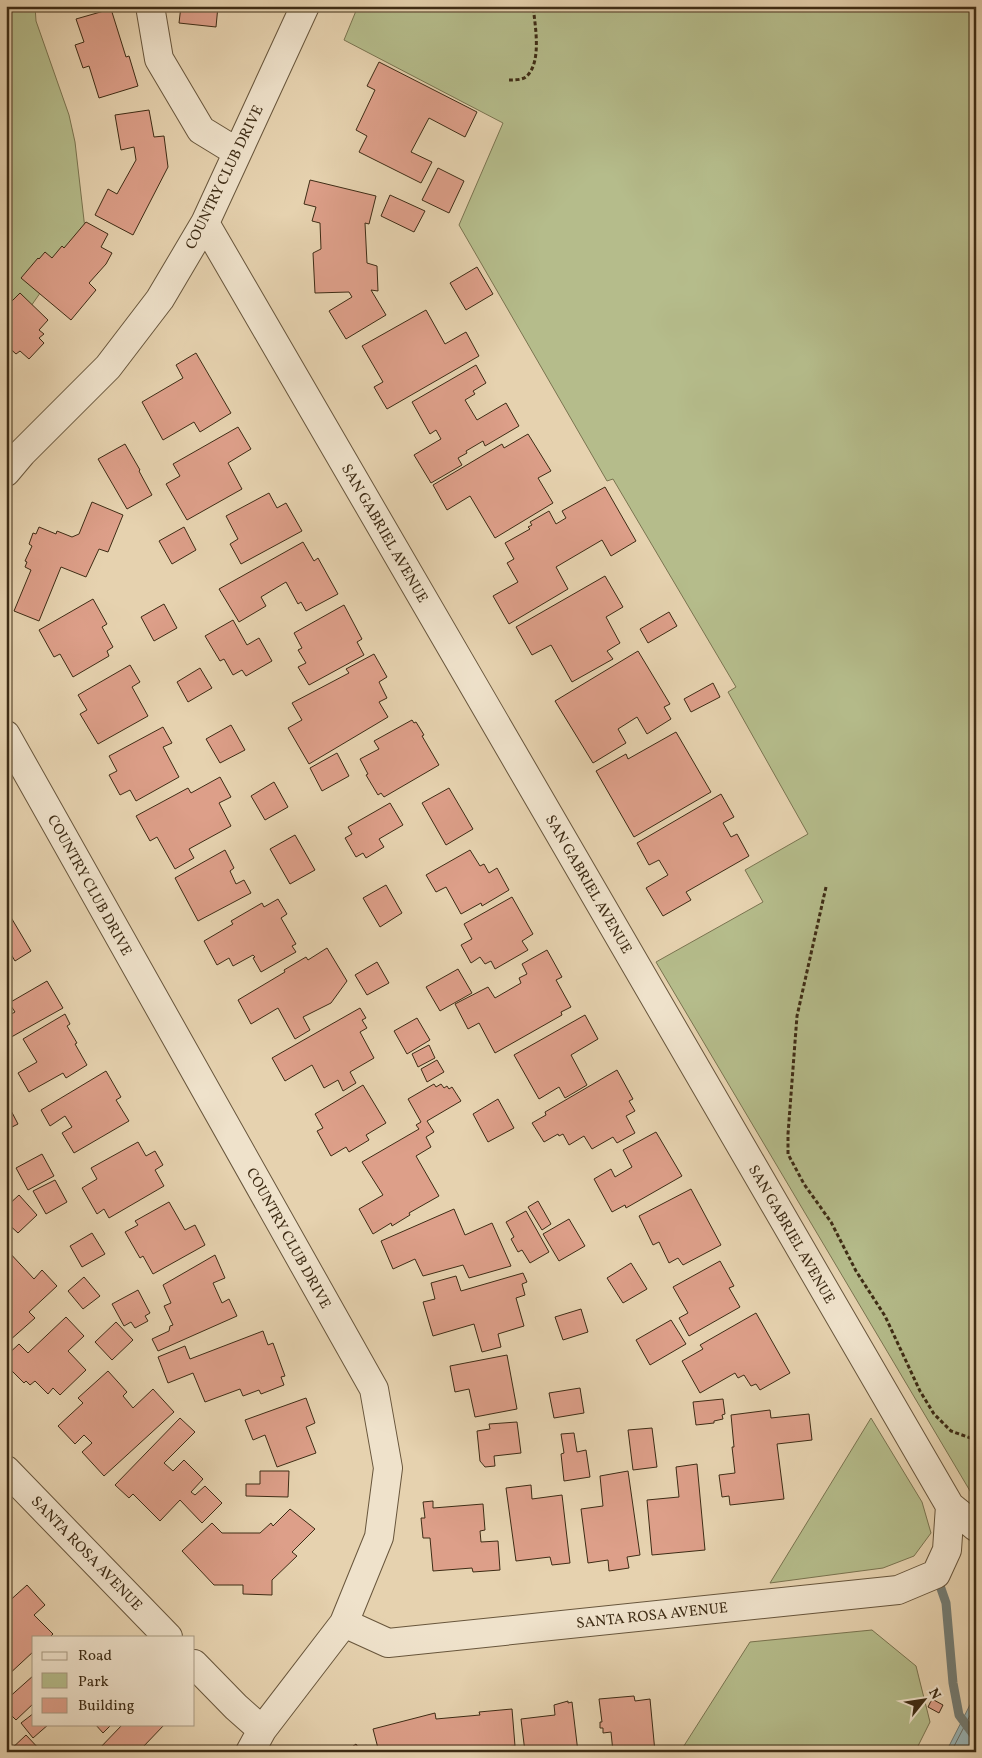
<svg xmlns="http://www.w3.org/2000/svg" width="982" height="1758" font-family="Vollkorn,serif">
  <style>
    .green { fill: #b5bc8b; stroke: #7a7450 }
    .water { fill: #9ab5b6; stroke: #757e76 }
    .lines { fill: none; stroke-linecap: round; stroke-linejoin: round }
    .shore { stroke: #6c7066; stroke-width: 1 }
    .stream { stroke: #757e76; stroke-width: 9 }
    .building { fill: #dd9f89; stroke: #3e2c15 }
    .minor-casing { stroke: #68563c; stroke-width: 30 }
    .path { stroke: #3e2c15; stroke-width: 3; stroke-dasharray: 4 2.5; stroke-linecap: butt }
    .minor { stroke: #efe2cb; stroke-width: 28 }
    .labels { text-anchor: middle; stroke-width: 4; stroke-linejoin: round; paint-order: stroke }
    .street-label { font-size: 15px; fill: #3e2c15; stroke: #efe2cb }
  </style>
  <rect width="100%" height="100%" fill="#e6d2af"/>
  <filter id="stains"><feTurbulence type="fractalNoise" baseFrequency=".004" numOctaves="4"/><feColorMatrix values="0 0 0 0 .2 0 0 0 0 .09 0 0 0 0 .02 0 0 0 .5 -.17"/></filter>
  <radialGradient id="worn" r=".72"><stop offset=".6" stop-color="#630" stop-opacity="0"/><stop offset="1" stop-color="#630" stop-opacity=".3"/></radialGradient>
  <path class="green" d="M6,6H35L36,21L69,115L75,142L85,229L31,306L6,308Z
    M358,6H976V1501L656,962L763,902L745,870L808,834L728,692L736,687L613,479L607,481L459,225L503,123L344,40Z
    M871,1418L922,1502L931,1533L914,1556L883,1568L770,1583Z
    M872,1630L916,1666L930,1722L915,1752H680L750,1642Z"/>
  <path class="water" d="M976,1693V1752H946Z"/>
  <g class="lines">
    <path class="shore" d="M951,1752L976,1704"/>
    <path class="stream" d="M937,1577L946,1603L953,1683L959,1715L976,1738"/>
  </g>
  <path class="building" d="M181,6H218L216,27L179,23Z
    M111,9L126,57L129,56L138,86L99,98L89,66L83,68L75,45L84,42L76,19Z
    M379,62L477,112L465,137L429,118L411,152L432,162L421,183L359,152L367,136L356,130L375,90L367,86Z
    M149,110L154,137L164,136L168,167L133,235L95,215L108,189L117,194L136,160L134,147L121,150L115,115Z
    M438,168L464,181L449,213L422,200Z
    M310,180L376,196L369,224L365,223L367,263L377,266L378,291L371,290L386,315L346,339L329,311L352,297L349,292L315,293L313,253L321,249L320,223L312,221L316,207L304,204Z
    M390,195L425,211L414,232L381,216Z
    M86,222L108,234L101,247L112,253L106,264L89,283L96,290L71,320L21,278L38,258L39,259L45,252L52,258L62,246L64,248Z
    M477,267L493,294L466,310L450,283Z
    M20,293L48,320L39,330L44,334L39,338L44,343L29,359L20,351L16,354L6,345V307Z
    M426,310L445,344L466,332L479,356L387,409L374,387L383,382L362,346Z
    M196,353L231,413L200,432L194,422L163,440L142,402L183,378L176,365Z
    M476,365L486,383L473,391L475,394L465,400L477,420L506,403L519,426L485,446L483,441L466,451L467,453L458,458L462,465L431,483L414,455L441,439L436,430L430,434L412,402Z
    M238,427L251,449L228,463L242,489L187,520L166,484L180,476L173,464Z
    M528,434L551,471L538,478L553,503L495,538L470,496L447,510L433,485L502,444L504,448Z
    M125,444L140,470L139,471L152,495L127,509L98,459Z
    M605,487L636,541L611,556L602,540L556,567L568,589L509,624L493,596L518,582L507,563L514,559L505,543L530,529L528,527L532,525L530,522L549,511L556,524L566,518L562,511Z
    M269,493L277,508L286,503L302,531L241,564L230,544L238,539L226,516Z
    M92,502L123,515L108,552L99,549L86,577L61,567L39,621L14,611L31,570L25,567L27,562L25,561L32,546L29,544L33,533L36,534L39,527L56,534L57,531L72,537L79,534Z
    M184,527L196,550L172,564L159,541Z
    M303,542L314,561L318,558L338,594L306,611L301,602L298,604L286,582L261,597L266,606L239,622L219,589Z
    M605,576L623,607L606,617L620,643L607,651L613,659L572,682L551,645L532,655L516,627Z
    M93,599L107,624L102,627L113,647L107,651L109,656L73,677L60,654L54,657L39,630Z
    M164,604L177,628L154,641L141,617Z
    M344,605L362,639L357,642L364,655L309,685L298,667L306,663L298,650L302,648L294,633Z
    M669,612L677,626L648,643L640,629Z
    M233,620L247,645L259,638L272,661L246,676L242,670L233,675L224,659L220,661L205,636Z
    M638,651L670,704L664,707L671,719L647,734L637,717L618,729L626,743L593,763L555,701Z
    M374,654L387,677L379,682L387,698L379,702L388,717L309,764L288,728L302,720L292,703L349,673L346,669Z
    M130,665L140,682L132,687L148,716L98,744L80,714L87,710L78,695Z
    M200,668L212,688L188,702L177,682Z
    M713,683L720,697L691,712L684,699Z
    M412,720L414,723L416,722L424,735L422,736L439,765L384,797L381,793L378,795L366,775L368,774L360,759L379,749L374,741Z
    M231,725L245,750L220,763L206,739Z
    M163,727L172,743L163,747L179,777L136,801L130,790L120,795L109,775L117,771L109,756Z
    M676,732L711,792L634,837L596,771L626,754L628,759Z
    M337,753L349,776L322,791L310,768Z
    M220,777L231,797L219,803L231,826L189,849L194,858L175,869L157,837L150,841L136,816L188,788L191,793Z
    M274,782L288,807L265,820L251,796Z
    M449,788L473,829L446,845L422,803Z
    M721,794L734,817L723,823L731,837L737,834L749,856L686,892L691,900L663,916L646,888L668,875L659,860L649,865L637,843Z
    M390,803L403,825L379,839L384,847L366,858L363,853L356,857L345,838L352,834L348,827Z
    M295,835L315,870L290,884L270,849Z
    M225,850L234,868L230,871L236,884L244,880L251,893L198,921L175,878Z
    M470,850L480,866L484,864L489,873L497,868L509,890L482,906L481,903L461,914L446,887L436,892L426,875Z
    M386,885L402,913L380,927L363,898Z
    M512,897L533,934L522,941L528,950L495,969L491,961L485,964L480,957L471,963L461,945L472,939L464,924Z
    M278,899L287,914L281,918L296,944L292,946L296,952L261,972L253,958L255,957L253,955L233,966L229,958L217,965L204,941L233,924L231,921L262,903L264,907Z
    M6,909L31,951L15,961L9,951L6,953Z
    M327,948L347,981L331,1003L303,1017L310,1030L295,1039L278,1008L251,1024L238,1000L285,972L284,970L306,957L308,960Z
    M547,950L562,977L556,980L571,1007L561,1012L562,1015L495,1053L479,1023L468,1029L455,1004L488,987L495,998L521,983L519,978L527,974L522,964Z
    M377,962L389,983L367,995L355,975Z
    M458,969L472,993L440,1011L426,987Z
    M47,981L63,1008L6,1040V1017L15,1012L9,1003Z
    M360,1008L366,1018L362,1020L367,1028L360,1032L374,1058L350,1072L356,1083L343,1091L338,1080L324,1088L312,1065L285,1081L272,1058Z
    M65,1014L70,1024L67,1026L77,1043L75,1044L87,1065L66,1078L63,1073L29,1092L18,1073L37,1062L23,1039Z
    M585,1015L598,1039L571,1055L587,1085L565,1098L559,1087L539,1099L514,1055Z
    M417,1018L430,1040L407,1054L394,1031Z
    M429,1045L435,1058L418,1067L412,1054Z
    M437,1060L444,1072L427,1082L421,1069Z
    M617,1070L633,1099L629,1101L635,1111L626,1116L635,1133L617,1143L613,1137L592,1149L584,1136L569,1145L563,1134L559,1136L558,1134L544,1142L532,1123L546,1115L545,1112Z
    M106,1071L121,1097L116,1100L129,1121L74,1153L62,1133L72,1127L65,1116L50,1126L41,1110Z
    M434,1084L436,1087L441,1084L444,1088L447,1086L449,1089L452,1087L461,1101L427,1121L434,1132L426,1137L431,1147L416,1156L439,1196L409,1213L410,1215L392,1226L391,1223L373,1234L359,1209L383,1195L362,1162L419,1129L416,1125L421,1122L408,1099Z
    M363,1085L386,1123L366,1135L369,1140L349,1152L346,1147L331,1156L317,1131L323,1128L315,1114Z
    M498,1099L514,1128L488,1142L473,1114Z
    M6,1101L18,1124L6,1130Z
    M656,1132L682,1176L626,1208L625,1205L612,1212L594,1179L611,1169L615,1177L632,1167L623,1150Z
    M138,1142L146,1156L155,1151L163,1165L155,1170L164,1186L109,1218L104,1209L97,1214L82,1188L97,1179L91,1168Z
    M42,1154L54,1176L28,1190L16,1168Z
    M55,1180L67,1202L46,1214L33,1191Z
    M691,1189L721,1245L683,1265L678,1258L669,1263L659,1242L653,1245L639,1216Z
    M19,1195L37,1215L18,1233L6,1222V1207Z
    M538,1201L551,1224L542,1230L528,1207Z
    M169,1202L185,1230L195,1225L205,1245L153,1274L143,1256L140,1258L125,1232L138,1225L135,1221Z
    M454,1209L465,1235L492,1223L511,1266L469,1278L463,1265L423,1276L415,1259L393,1269L381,1241Z
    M526,1211L549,1252L530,1263L522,1250L518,1252L511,1239L514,1237L506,1222Z
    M569,1219L585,1246L559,1261L543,1234Z
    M92,1233L105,1254L82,1267L70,1246Z
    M7,1250L34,1279L42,1270L57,1286L29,1312L35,1318L9,1341L6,1338Z
    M215,1255L225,1278L213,1283L222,1303L229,1299L237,1316L158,1351L152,1339L169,1331L170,1326L173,1325L164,1306L171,1303L163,1285Z
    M720,1261L734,1286L729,1288L740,1307L689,1336L679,1318L688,1313L673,1287Z
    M631,1263L647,1289L623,1303L607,1278Z
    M523,1273L527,1282L522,1284L525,1295L516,1298L524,1326L498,1334L501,1347L482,1352L474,1324L433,1336L423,1302L435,1299L431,1283L456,1276L461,1291Z
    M84,1277L100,1296L83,1309L68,1291Z
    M138,1290L150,1313L145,1316L148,1321L135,1328L131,1322L124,1326L112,1304Z
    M581,1309L588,1332L563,1340L555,1317Z
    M756,1313L790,1373L760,1390L756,1384L751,1386L744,1375L738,1378L735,1373L700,1393L682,1361L703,1349L700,1345Z
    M66,1317L84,1336L68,1351L86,1370L60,1395L53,1388L48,1394L35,1381L30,1385L26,1381L24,1383L6,1365V1356L19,1344L28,1353Z
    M671,1320L686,1344L650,1365L636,1340Z
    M116,1322L133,1340L112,1360L95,1342Z
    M263,1331L268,1345L273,1343L285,1376L281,1377L284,1385L261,1394L259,1390L243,1396L240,1389L205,1402L193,1373L168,1383L158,1357L185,1346L190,1359Z
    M507,1355L517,1409L475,1417L469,1389L455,1392L450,1366Z
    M108,1371L127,1392L123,1396L133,1408L153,1389L174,1412L104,1476L82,1452L92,1443L84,1435L75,1444L58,1426L83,1403L78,1398Z
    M580,1388L584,1413L554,1418L549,1393Z
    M306,1398L315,1423L306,1427L316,1453L277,1467L265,1435L253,1440L245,1420Z
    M723,1399L725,1414L722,1415L723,1419L714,1421V1423L696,1425L693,1402Z
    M770,1410L771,1418L809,1414L812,1440L777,1444L784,1499L730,1505L729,1496L722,1497L719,1475L735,1473L732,1447H734L731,1415Z
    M180,1418L195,1432L164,1463L173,1471L184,1460L203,1479L191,1492L195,1495L205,1486L222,1503L202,1523L180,1500L160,1521L133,1494L129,1498L115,1485Z
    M517,1422L521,1453L494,1456L495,1466L485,1467L480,1461L477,1431L490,1429L489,1424Z
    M652,1428L657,1467L633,1470L628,1430Z
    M574,1433L577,1452L586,1450L590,1477L564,1481L561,1454L564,1453L561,1434Z
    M697,1464L705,1550L652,1555L647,1500L679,1497L676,1467Z
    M260,1471H289L288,1497L246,1496V1484H260Z
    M628,1471L640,1555L627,1557L629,1568L609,1571L608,1560L588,1563L581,1509L603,1506L600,1476Z
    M531,1485L532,1499L562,1495L570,1563L552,1565L550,1557L516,1561L506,1488Z
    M433,1501V1508L483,1504L485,1530L480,1531L481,1542L498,1541L500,1570L473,1572L472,1568L433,1571L430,1538H423L421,1518H425L423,1502Z
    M290,1509L315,1529L292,1552L297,1556L272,1580V1595L243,1594V1585H214L182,1551L212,1523L222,1533H260L271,1523L273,1526Z
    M27,1585L45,1605L34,1615L53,1634L50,1637H34V1651L6,1677V1604Z
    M34,1675V1703L16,1720L6,1710V1700Z
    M634,1696L635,1701L650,1699L655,1752H613L611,1732L603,1733V1728H600V1722H602L599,1699Z
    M932,1699L943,1705L939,1713L928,1707Z
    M568,1701V1703L572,1702L578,1752H525L521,1719L555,1715L554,1705Z
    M512,1709L515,1746L487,1749V1752H379L373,1729L435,1713L436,1719L480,1715L479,1712Z
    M34,1713V1724H49L33,1738L21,1723Z
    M95,1724H112L103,1733Z
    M123,1724H165L142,1748L146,1752H96Z
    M26,1735L42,1752H8Z
    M356,1744L361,1752H345Z"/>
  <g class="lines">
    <defs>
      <path id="minor" d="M150,6L159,59L201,130L237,152
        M205,223L950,1506L947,1550L936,1574L898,1590L388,1643L344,1623
        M6,472L22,453L108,367L160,299L205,223L305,6
        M6,735L374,1389L388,1468L379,1537L344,1623L262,1730L250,1752
        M6,1470L168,1637
        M950,1506L976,1527
        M194,1664L236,1707L262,1730"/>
    </defs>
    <use href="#minor" class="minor-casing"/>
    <path class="path" d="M509,80C515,80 523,80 527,76C542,61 535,25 533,6
      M826,887L797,1016L788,1134V1154L804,1184L831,1222L856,1271L885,1316L920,1391L934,1414L951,1431L976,1440"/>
    <use href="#minor" class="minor"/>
  </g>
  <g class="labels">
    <g class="street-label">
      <text transform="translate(224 177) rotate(-64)" y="5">COUNTRY CLUB DRIVE</text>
      <text transform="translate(385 533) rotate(60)" y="5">SAN GABRIEL AVENUE</text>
      <text transform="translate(589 884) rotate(60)" y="5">SAN GABRIEL AVENUE</text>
      <text transform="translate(90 885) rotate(61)" y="5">COUNTRY CLUB DRIVE</text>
      <text transform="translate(792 1234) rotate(60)" y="5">SAN GABRIEL AVENUE</text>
      <text transform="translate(289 1238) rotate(61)" y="5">COUNTRY CLUB DRIVE</text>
      <text transform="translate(87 1553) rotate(46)" y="5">SANTA ROSA AVENUE</text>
      <text transform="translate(652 1615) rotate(-6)" y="5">SANTA ROSA AVENUE</text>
    </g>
  </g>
  <rect width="982" height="1758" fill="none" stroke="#e6d2af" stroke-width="25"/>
  <rect x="8" y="8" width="967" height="1743" fill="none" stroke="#3e2c15" stroke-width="2.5"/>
  <rect x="12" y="12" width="957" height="1733" fill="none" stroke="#3e2c15"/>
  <rect x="32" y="1636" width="162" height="90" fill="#efe2cb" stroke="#a89982"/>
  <rect x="42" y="1652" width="25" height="8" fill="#efe2cb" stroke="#a89982"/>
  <text x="78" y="1660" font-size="15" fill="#3e2c15">Road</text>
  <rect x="42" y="1673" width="25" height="15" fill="#b5bc8b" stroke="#a89982"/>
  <text x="78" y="1686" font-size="15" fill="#3e2c15">Park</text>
  <rect x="42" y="1698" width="25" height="15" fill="#dd9f89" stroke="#a89982"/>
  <text x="78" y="1710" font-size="15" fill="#3e2c15">Building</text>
  <g transform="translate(924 1700) rotate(60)" stroke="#efe2cb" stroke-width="4" paint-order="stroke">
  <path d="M0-4L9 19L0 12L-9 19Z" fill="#3e2c15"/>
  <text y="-8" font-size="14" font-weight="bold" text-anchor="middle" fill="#3e2c15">N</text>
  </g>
  <rect width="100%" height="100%" filter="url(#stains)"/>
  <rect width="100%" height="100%" fill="url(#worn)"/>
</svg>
